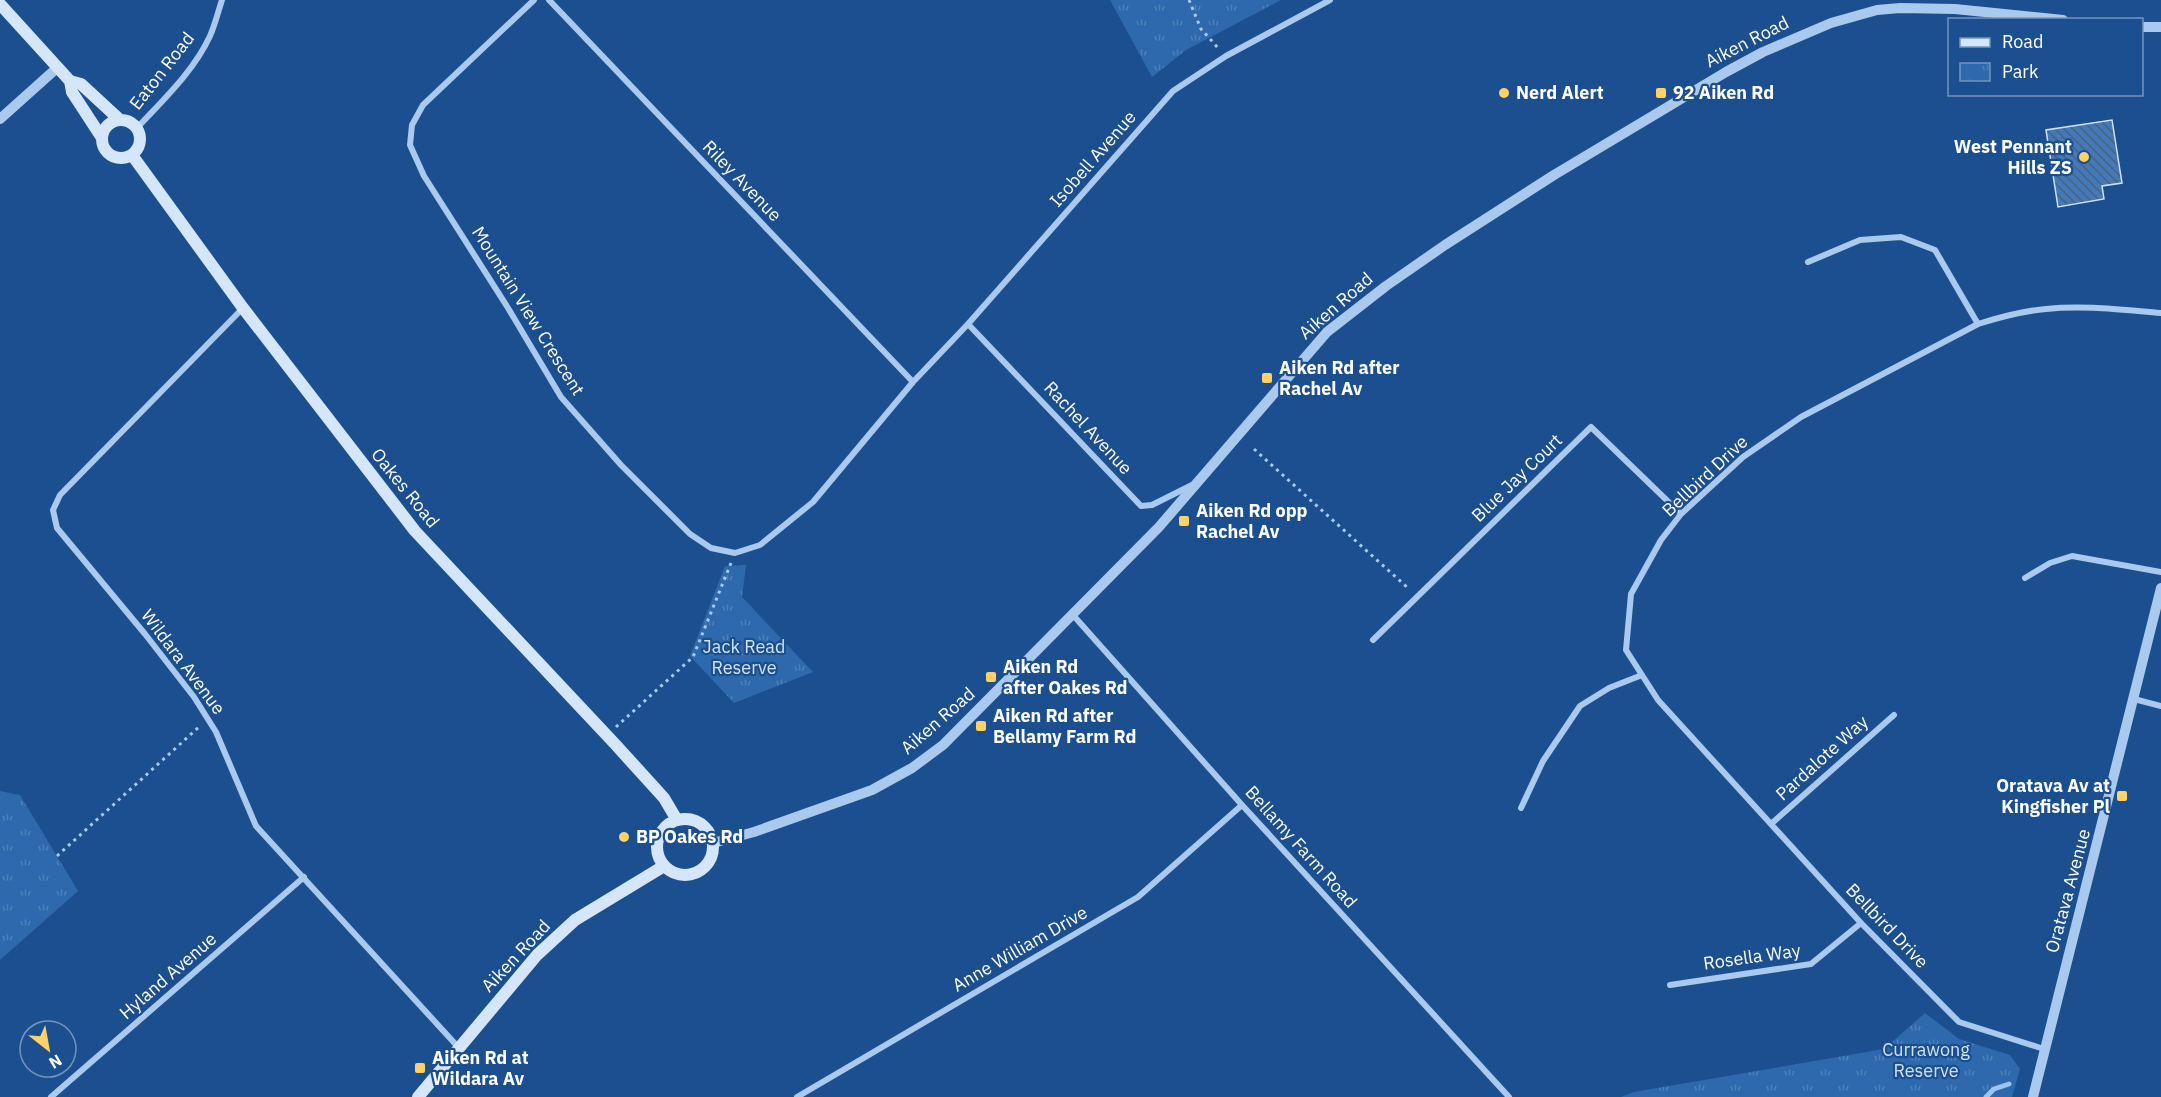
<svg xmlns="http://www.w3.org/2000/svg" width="2161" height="1097" font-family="'IBM Plex Sans',sans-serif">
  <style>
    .park { fill: url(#park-tufts) }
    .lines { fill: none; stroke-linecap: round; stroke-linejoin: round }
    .stream { stroke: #9cc4f0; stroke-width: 5 }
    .building { fill: url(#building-back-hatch); stroke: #cfe3fa; stroke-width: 1.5 }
    .path { stroke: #a9c9ee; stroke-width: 3; stroke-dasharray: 3 4.5; stroke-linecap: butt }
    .minor { stroke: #a9c9ee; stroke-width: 6 }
    .tertiary { stroke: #a9c9ee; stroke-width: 10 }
    .secondary { stroke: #d6e6fa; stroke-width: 12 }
    .poi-dot { fill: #ffd166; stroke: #1b4f8f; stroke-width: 2 }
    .labels { text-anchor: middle; stroke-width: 4.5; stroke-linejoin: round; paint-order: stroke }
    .street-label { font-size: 18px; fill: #fff; stroke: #1b4f8f }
    .poi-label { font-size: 18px; font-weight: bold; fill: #fff; stroke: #1b4f8f; text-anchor: start }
    .park-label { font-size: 18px; fill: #cfe3fa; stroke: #1b4f8f }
  </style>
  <defs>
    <pattern id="park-tufts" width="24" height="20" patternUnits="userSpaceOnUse" patternTransform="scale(1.5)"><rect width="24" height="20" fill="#2e69ad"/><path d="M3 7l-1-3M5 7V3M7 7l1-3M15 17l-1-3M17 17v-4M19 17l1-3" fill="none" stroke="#4d80b9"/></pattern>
    <pattern id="building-back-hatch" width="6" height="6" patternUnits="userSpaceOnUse" patternTransform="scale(1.5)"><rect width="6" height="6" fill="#4478b7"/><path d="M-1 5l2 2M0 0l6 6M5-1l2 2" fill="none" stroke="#486282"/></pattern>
  </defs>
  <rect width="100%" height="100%" fill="#1b4f8f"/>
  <path class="park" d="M1110,0H1281L1186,50L1152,77Z
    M746,565L742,597L813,672L734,703L690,656L725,566Z
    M0,791L20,795L78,891L0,960Z
    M1925,1013L1959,1039L2010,1055L2020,1069L2012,1097H1621L1634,1092L1884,1049Z"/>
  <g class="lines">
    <path class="stream" d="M1986,1097L1994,1089L2009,1084"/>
  </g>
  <path class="building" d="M2112,120L2122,183L2102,186L2104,199L2058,207L2046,130Z"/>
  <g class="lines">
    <path class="path" d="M1189,0L1201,29L1219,49
      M1254,449L1409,589
      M616,727L693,657L731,563
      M57,856L200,726"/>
    <path class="minor" d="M534,0L423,105L412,125L410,145L424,176L508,308L561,397L621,465L690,534L711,548L735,553L760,545L813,502L913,382L968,324L1173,91L1226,56L1330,0
      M549,0L913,382
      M137,128C163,100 194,71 210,36C215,25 218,12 222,0
      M1808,262L1860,240L1901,237L1935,250L1978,324
      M243,308L60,495L53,510L57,528L145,634L194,697L216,732L256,826L459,1048
      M968,324L1141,506L1152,505L1192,485
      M2025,578L2050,563L2072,556L2161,572
      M1073,615L1242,805L1509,1097
      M1373,640L1591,427L1681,514
      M2134,699L2161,706
      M1521,808L1543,761L1580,706L1609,688L1642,675
      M1771,824L1894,715
      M1670,985L1811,964L1861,923
      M2044,1049L1959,1022L1861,923L1658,700L1626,650L1631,594L1661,540L1681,514L1743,457L1801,417L1978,324C2000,317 2022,311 2046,309C2084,305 2123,310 2161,313
      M51,1097L304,877
      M797,1097L1138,897L1242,805"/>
    <path class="tertiary" d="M2142,27H2161
      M0,119L58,67
      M713,843L754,832L872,790L912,768L943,745L1159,527L1327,332L1386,286L1445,245L1554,175L1726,72L1763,52L1831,23L1877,10L1900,8L1955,9L2063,20
      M2033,1097L2161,588"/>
    <path class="secondary" d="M0,4L70,81L72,92L102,138
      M70,81L81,84L120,120
      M102 139a19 19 0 1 1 38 0a19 19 0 1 1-38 0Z
      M132,155L243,308L415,531L615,744L664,798L677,820
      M657 847a28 28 0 1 1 56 0a28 28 0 1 1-56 0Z
      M418,1097L537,955L575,920L664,866"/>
  </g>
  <g class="poi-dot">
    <circle cx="1504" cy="93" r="6"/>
    <rect x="1655" y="87" width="12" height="12" rx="3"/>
    <circle cx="2084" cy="157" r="6"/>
    <rect x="1261" y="372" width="12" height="12" rx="3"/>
    <rect x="1178" y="515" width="12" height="12" rx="3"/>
    <rect x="985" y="671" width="12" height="12" rx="3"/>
    <rect x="975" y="720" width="12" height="12" rx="3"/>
    <rect x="2116" y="790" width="12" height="12" rx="3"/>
    <circle cx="624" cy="837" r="6"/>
    <rect x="414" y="1062" width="12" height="12" rx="3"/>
  </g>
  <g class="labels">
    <g class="street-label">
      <text transform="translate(1747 42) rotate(-27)" y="6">Aiken Road</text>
      <text transform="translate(162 71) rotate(-52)" y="6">Eaton Road</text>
      <text transform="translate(1093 159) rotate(-49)" y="6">Isobell Avenue</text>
      <text transform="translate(742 181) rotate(46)" y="6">Riley Avenue</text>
      <text transform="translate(1336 306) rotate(-41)" y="6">Aiken Road</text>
      <text transform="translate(528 311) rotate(58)" y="6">Mountain View Crescent</text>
      <text transform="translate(1088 428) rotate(47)" y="6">Rachel Avenue</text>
      <text transform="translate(1705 476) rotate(-43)" y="6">Bellbird Drive</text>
      <text transform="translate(1517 478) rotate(-44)" y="6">Blue Jay Court</text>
      <text transform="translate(405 488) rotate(51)" y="6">Oakes Road</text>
      <text transform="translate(183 662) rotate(53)" y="6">Wildara Avenue</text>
      <text transform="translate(938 721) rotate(-41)" y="6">Aiken Road</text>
      <text transform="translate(1822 758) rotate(-42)" y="6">Pardalote Way</text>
      <text transform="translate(1301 847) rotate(48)" y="6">Bellamy Farm Road</text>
      <text transform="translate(2068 891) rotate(-75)" y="6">Oratava Avenue</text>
      <text transform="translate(1887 926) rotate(46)" y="6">Bellbird Drive</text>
      <text transform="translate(1020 949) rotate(-30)" y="6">Anne William Drive</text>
      <text transform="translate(516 956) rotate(-47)" y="6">Aiken Road</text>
      <text transform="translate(1752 957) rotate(-8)" y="6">Rosella Way</text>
      <text transform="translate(168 976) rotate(-41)" y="6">Hyland Avenue</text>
    </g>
    <g class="poi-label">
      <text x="1516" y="99">Nerd Alert</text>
      <text x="1673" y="99">92 Aiken Rd</text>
      <text x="2072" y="153" text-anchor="end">West Pennant<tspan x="2072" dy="21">Hills ZS</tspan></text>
      <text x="1279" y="374">Aiken Rd after<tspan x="1279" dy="21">Rachel Av</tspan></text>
      <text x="1196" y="517">Aiken Rd opp<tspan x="1196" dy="21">Rachel Av</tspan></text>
      <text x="1003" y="673">Aiken Rd<tspan x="1003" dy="21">after Oakes Rd</tspan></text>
      <text x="993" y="722">Aiken Rd after<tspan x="993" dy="21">Bellamy Farm Rd</tspan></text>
      <text x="2110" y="792" text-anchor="end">Oratava Av at<tspan x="2110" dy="21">Kingfisher Pl</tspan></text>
      <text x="636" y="843">BP Oakes Rd</text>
      <text x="432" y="1064">Aiken Rd at<tspan x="432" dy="21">Wildara Av</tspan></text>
    </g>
    <g class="park-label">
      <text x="744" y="653">Jack Read<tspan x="744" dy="21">Reserve</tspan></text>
      <text x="1926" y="1056">Currawong<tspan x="1926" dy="21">Reserve</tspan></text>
    </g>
  </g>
  <rect x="1948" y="18" width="195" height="78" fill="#1b4f8f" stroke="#7695bc" stroke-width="1.5"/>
  <rect x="1960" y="38" width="30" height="9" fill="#d6e6fa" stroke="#7695bc" stroke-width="1.5"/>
  <text x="2002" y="48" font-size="18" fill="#ffffff">Road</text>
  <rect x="1960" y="63" width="30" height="18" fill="url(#park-tufts)" stroke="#7695bc" stroke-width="1.5"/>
  <text x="2002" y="78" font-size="18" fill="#ffffff">Park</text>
  <g transform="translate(48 1049) rotate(149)"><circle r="28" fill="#1b4f8f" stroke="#7695bc" stroke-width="1.5"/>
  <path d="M0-4.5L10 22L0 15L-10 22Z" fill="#ffd166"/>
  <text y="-9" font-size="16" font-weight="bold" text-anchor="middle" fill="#ffffff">N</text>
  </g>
</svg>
